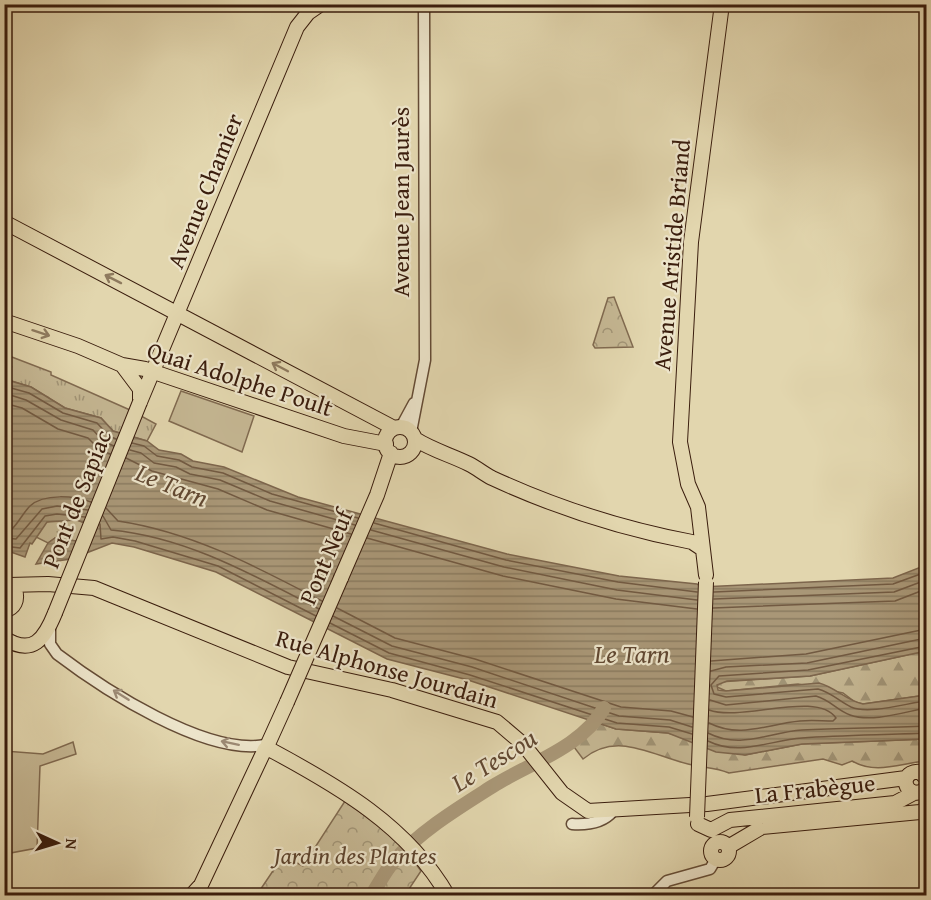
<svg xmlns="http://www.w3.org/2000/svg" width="931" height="900" font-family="'Gentium Book Plus',serif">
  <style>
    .grass { fill: url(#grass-tufts); stroke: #806a50; stroke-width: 1.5 }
    .forest { fill: url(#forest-firs); stroke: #806a50; stroke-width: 1.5 }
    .park { fill: url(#park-crowns); stroke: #806a50; stroke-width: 1.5 }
    .pitch { fill: #c5b793; stroke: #806a50; stroke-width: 1.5 }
    .water { fill: url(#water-rules); stroke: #7d664d; stroke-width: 1.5 }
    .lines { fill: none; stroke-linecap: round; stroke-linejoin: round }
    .shore { stroke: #725a42; stroke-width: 1.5 }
    .river { stroke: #a99777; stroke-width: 14 }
    .minor-casing { stroke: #644b35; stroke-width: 13 }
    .major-casing { stroke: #3a1d0d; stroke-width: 16 }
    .minor { stroke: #ece4ca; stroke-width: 10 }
    .major { stroke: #e2d6ae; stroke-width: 14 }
    .major-bridge-casing { stroke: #3a1d0d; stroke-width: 16; stroke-linecap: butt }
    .major-bridge { stroke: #e2d6ae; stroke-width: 14 }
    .oneway { stroke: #8e7a5e }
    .oneway2 { stroke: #9c8a75 }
    .labels { text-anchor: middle; stroke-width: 4.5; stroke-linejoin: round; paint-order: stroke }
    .street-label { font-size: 24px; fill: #3a1d0d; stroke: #ece4ca }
    .park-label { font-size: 24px; font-style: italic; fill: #5d442e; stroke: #ece4ca }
    .water-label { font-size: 26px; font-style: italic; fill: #614832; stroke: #ece4ca }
  </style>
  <defs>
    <pattern id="grass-tufts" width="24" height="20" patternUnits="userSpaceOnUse" patternTransform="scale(1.5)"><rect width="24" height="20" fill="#c5b793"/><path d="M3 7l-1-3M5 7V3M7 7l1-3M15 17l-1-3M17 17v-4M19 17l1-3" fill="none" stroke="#a19476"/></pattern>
    <pattern id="forest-firs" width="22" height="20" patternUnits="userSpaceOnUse" patternTransform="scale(1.5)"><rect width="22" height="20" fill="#c5b793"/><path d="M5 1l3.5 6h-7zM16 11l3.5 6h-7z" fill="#a19476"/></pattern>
    <pattern id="park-crowns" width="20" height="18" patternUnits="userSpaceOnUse" patternTransform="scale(1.5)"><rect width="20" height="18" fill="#c5b793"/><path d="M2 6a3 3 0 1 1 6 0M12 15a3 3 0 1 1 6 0" fill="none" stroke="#a19476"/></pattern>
    <pattern id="water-rules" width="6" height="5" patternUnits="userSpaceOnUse" patternTransform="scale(1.5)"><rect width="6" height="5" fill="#a99777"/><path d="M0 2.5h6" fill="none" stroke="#8b7b60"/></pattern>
  </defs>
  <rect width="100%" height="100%" fill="#e2d6ae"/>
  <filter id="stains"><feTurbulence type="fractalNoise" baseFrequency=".00333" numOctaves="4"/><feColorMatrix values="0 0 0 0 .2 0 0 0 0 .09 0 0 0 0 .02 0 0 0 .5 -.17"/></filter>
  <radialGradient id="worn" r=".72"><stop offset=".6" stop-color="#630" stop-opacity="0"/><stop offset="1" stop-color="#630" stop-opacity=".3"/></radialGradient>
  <path class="grass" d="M4,354L51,372V375L130,410L156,424L147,441L113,431L101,418L65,408L31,387L5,379Z
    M56,520H77L96,527L93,535L76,541L55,538L48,543L36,537L46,522Z"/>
  <path class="forest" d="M926,651V695L863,704L855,702L843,693L798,684L726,691L717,687L719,682L810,676Z
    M596,722L616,729L668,733L745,755L802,744L926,739V761C901,763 876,775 852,761L842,765L823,759L729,773C715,767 703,768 688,764C651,755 617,731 583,759L574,747L580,736Z"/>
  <path class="park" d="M614,297L633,347L595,348L593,345L608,298Z
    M345,801L401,843L421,871L405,895L256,896L283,856L303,866Z"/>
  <path class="pitch" d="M181,391L254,416L242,452L169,421Z
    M73,742L76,754L40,766L37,848L5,854V751L43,754Z"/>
  <path class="water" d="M4,379L31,387L65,408L101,418L113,431L147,441L159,450L181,454L193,461L224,467L298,497L507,554L619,576L697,584L701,587L893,578L926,565V651L810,676L727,681L717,685L718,690L726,691L819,683C835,687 847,701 863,704L926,695V739L802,744L745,755L716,752L668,733L616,729L468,680L387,659L216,572L134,547L112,543L71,559L36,564L48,543L55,538L76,541L93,535L96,527L77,520L47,522L32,544L30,543L25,557L5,550Z"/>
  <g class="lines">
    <path class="shore" d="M4,386L29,393L63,413L97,423L109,436L116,439
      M4,393L26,400L61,420L93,430L104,442L114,446
      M4,403L22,408L58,429L88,438L100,450L110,454
      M132,443L144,446L157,456L179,460L192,467L223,473L272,494L358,518
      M130,450L141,453L154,463L176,467L190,474L220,480L270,501L355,525
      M126,458L152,471L218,489L267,510L351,534
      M106,508L118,521C192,532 257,567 322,601
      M103,516L111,530C186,537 253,575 319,609
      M374,523L506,560L618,582L697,592
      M100,524L101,539L113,537L135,541L218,566L316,616
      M4,529H12C19,522 23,513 30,506C44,493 75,496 91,502
      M371,530L504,567L617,590L697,600
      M4,538L16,539L42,509L57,506L88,510
      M367,538L503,576L616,599L697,609
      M4,546L20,548L45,516L57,514L85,517
      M714,592L893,584L926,572
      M714,599L894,592L926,580
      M337,608L395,638L475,659L621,707L671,711L693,717
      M713,608L895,601L926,589
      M333,616L392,646L472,667L619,716L670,720L692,727
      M330,623L389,653L470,675L617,723L669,727L692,734
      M926,646L808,670L719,676L711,685L714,694L726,697L818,689C832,693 839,701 851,707C869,715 907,703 926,701
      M711,661L806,654L926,629
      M711,671L726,667L807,663L926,638
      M710,700L726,705L816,696C830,700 837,710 850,715C872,723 904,712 926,708
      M709,723C741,739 767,724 800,721C811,720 822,721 833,721L836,718C817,690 742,722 709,710
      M708,733C741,750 769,732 802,730C844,728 885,728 926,726
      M708,741C740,757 770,740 802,738C843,735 885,735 926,733"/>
    <path class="river" d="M371,896C379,884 385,871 394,861C420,831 460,807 493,786C530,763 582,747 604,708"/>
    <defs>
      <path id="minor" d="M401,427L414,403
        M411,432L425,360L424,4
        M50,626V644L57,654C103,689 206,756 265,745
        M572,824C587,825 603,823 613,811
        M652,896L667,881L710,869L716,859"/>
      <path id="major" d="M4,222L394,428
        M4,321L78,346L122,365L145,369L344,436L386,444
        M122,365L140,389V402
        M140,402L297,27L308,13L321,4
        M385 442a15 15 0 1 1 30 0a15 15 0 1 1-30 0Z
        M415,439C432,450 451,455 469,464C477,468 484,474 492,478C557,508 623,529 692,542L701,548
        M706,575L698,507L688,484L680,442L691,242L722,4
        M341,578L377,495L391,453
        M9,585L48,584L94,588L288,667L392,690L497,722L523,744L562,793L588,811L707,804L906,778
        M4,611C15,608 18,600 15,590L5,583
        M4,638C33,657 45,638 55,613
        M268,744L287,702
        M269,749C338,786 408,826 448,896
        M926,778L920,772C905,770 900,786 914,793L922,792L926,787
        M698,824L711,830L730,820L895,803L914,793
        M711 851a9 9 0 1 1 18 0a9 9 0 1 1-18 0Z
        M728,847L762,827L920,812L926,809
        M191,896L201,885L265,749"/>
    </defs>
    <use href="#minor" class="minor-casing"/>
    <use href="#major" class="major-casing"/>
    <use href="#minor" class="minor"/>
    <use href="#major" class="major"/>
    <defs>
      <path id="major-bridge" d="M55,613L140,402
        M287,702L341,578
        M697,817L706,582"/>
    </defs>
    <use href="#major-bridge" class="major-bridge-casing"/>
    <use href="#major-bridge" class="major-bridge"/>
  </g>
  <defs><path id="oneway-shaft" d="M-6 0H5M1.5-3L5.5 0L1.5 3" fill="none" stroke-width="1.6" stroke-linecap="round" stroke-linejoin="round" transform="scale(1.5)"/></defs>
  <g class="oneway">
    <use href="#oneway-shaft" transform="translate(113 279) rotate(-153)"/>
    <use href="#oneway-shaft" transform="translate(41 333) rotate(18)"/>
    <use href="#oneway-shaft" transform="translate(280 367) rotate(-152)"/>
  </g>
  <g class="oneway2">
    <use href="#oneway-shaft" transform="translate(121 695) rotate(-148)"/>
    <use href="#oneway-shaft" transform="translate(230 743) rotate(-168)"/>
  </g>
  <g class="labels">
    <g class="street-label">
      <text transform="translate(205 191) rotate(-68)" y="8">Avenue Chamier</text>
      <text transform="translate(401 202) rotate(-90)" y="8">Avenue Jean Jaurès</text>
      <text transform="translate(672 255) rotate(-85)" y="8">Avenue Aristide Briand</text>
      <text transform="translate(240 379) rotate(18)" y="8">Quai Adolphe Poult</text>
      <text transform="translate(77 499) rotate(-68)" y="8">Pont de Sapiac</text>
      <text transform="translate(326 557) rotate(-67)" y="8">Pont Neuf</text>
      <text transform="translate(387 669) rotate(16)" y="8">Rue Alphonse Jourdain</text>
      <text transform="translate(815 789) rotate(-6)" y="8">La Frabègue</text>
    </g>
    <g class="park-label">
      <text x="355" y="864">Jardin des Plantes</text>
    </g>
    <g class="water-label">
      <text transform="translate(172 485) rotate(22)" y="9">Le Tarn</text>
      <text x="632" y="663">Le Tarn</text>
      <text transform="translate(494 760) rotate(-32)" y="9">Le Tescou</text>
    </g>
  </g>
  <rect width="931" height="900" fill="none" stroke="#e2d6ae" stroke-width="24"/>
  <rect x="6" y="6" width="919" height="888" fill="none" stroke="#3a1d0d" stroke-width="3"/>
  <rect x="12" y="12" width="907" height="876" fill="none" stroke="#3a1d0d" stroke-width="1.5"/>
  <g transform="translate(57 843) rotate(94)" stroke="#ece4ca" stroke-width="4.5" paint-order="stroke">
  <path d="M0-4.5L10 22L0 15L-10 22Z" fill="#3a1d0d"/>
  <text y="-9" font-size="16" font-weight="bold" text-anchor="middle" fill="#3a1d0d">N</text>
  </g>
  <rect width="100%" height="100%" filter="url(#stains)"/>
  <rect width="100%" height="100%" fill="url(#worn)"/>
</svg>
